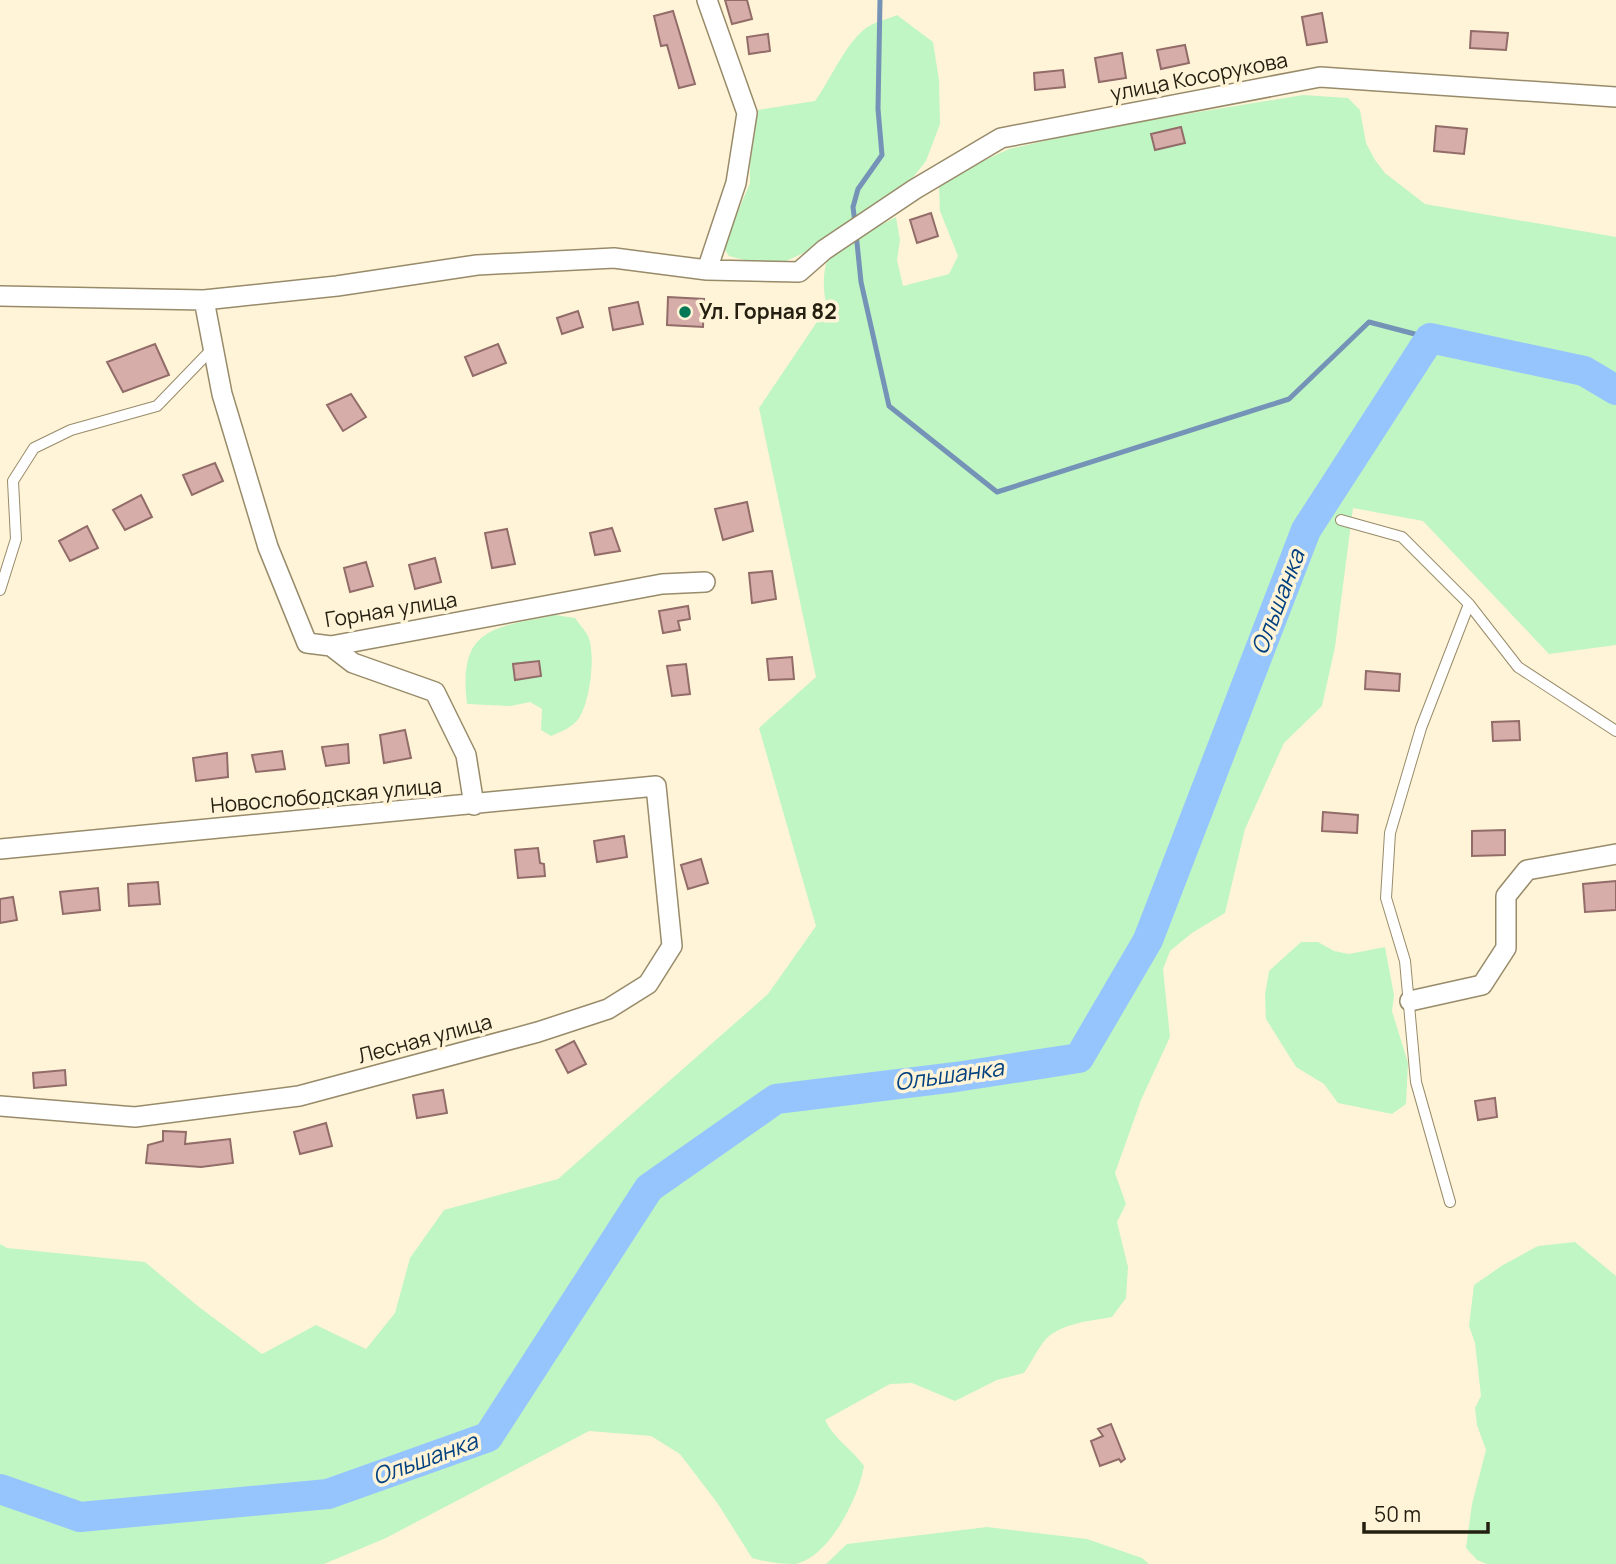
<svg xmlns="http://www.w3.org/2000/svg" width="1616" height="1564" font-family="Manrope,sans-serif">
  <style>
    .green { fill: #c0f5c4 }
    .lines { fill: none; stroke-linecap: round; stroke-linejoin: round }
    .stream { stroke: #7493b7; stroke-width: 5 }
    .river { stroke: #96c5fe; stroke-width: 30 }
    .building { fill: #d7adaa; stroke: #926c69; stroke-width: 2 }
    .lane-casing { stroke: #988b6a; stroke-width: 12 }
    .street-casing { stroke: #988b6a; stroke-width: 22 }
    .lane { stroke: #fff; stroke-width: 10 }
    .street { stroke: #fff; stroke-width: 19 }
    .poi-dot { fill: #057955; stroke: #fff4d7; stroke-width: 2.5 }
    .labels { text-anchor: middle; stroke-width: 7; stroke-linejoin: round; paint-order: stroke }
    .street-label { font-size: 21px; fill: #241f11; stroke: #fff4d7 }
    .poi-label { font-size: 21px; font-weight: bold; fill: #241f11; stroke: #fff4d7; text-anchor: start }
    .water-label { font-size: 23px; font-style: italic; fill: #02417f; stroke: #fff4d7 }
  </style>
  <rect width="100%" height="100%" fill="#fff4d7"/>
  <path class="green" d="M897,15L933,42L939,80L940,124L926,161L910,181L806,252L779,264L748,261L729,256L723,247L750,183V165L758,110L815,101C831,79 845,44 866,28C874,22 888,19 897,15Z
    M1303,95L1348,98L1360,110L1366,143L1375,160L1385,173L1425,204L1616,237V645L1549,654L1423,521L1353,508L1335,647L1322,706L1284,743L1245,829L1225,913L1192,933L1170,951L1163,969L1170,1037L1141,1100L1115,1173L1126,1204L1117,1222L1128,1267L1126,1298L1112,1317C1090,1321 1061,1323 1045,1340C1037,1350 1031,1363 1024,1373L997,1380L955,1401L912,1383L890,1384L825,1420C834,1439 852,1449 864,1466C859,1497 829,1558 795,1564C781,1564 766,1562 752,1558L718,1504L680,1454L651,1436L589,1431L386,1538L324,1564H0V1244L7,1248L145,1262L199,1307L262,1354L316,1325L366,1349L395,1313L410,1258L444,1210L558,1179L768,994L816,926L759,728L816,677L759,408L827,307C823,292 821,266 832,252C838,246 885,223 896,217L900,240L897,260L903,286L949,274L958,256L940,211L939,187L968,168L1009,149L1101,128Z
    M555,615L575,618C579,624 585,630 588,636C596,654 590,702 579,718C572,728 562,731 551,736L541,730L542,709L530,702L511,706L467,704C458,628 492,628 555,615Z
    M1301,942H1318L1334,951L1349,954L1385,947L1394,995L1392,1011L1408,1063L1406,1104L1392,1114L1338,1103L1324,1084L1296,1067L1266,1019L1265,995L1269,971Z
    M1575,1242L1616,1276V1564H1487L1477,1560L1466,1548L1472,1504L1486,1450L1477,1425L1475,1408L1481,1396L1475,1343L1469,1326L1474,1285L1503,1265L1538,1246Z
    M987,1527L1087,1539L1142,1558L1149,1564H826L847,1544Z"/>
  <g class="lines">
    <path class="stream" d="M855,223L853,207L858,189L882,155L878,109L880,0
      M856,233L861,282L889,406L997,492L1289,399L1369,322L1430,338"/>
    <path class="river" d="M0,1489L80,1517L328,1494L488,1437L649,1188L776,1099L956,1077L1079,1058L1148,940L1306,530L1430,338L1584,371L1616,390"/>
  </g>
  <path class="building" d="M725,0H747L752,19L732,24Z
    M673,11L695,84L679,88L667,45L661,46L654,16Z
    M1322,13L1327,42L1307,45L1302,17Z
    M1471,31L1508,33L1506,50L1470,48Z
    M768,34L770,51L749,54L747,37Z
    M1185,45L1189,63L1161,69L1157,50Z
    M1122,53L1126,78L1099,82L1095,58Z
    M1063,70L1065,87L1035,90L1034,73Z
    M1436,126L1467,129L1464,154L1434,151Z
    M1181,127L1185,143L1155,150L1151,134Z
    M931,213L938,236L917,243L910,220Z
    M668,297L704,299L703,327L667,325Z
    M638,302L643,324L613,330L609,308Z
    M578,311L583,327L562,334L557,318Z
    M155,344L169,375L123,392L107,362Z
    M498,344L506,363L473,376L465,357Z
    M351,394L366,417L343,431L327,405Z
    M215,463L223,481L192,495L183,475Z
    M141,495L152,517L125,530L113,510Z
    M747,502L753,531L723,540L715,509Z
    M87,526L98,548L70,561L59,541Z
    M612,528L620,551L595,555L590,533Z
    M507,529L515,564L492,568L485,533Z
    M435,558L441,582L415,589L409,565Z
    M366,562L373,586L350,592L344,568Z
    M772,571L776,599L752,603L749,573Z
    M688,606L690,619L678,621L680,630L663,633L659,611Z
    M792,657L794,679L769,680L767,659Z
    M539,661L541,676L515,680L513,664Z
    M686,664L690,694L672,696L667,666Z
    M1366,671L1400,674L1399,691L1365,689Z
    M1519,721L1520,740L1493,741L1492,722Z
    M405,730L411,758L384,763L380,735Z
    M348,744L349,763L326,766L322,747Z
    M282,751L285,769L256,772L252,755Z
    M227,753L228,777L196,781L193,758Z
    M1323,812L1358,815L1357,833L1322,831Z
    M1505,830V855L1472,856V831Z
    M624,836L627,857L597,862L594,841Z
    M538,848L540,863L544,864L545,876L518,878L515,850Z
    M701,859L708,883L688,889L681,865Z
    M1616,881V910L1585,912L1583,884Z
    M158,882L160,904L129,906L128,884Z
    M98,888L100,910L63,914L60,892Z
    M13,897L17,920L0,923V899Z
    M574,1041L586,1064L568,1073L556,1050Z
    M65,1070L66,1085L34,1088L33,1073Z
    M443,1090L447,1113L417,1118L413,1095Z
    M1495,1098L1497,1117L1478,1120L1475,1101Z
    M326,1123L332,1146L300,1154L294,1132Z
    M163,1131L186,1132L185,1144L230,1139L233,1163L201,1167L146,1163L148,1145L163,1141Z
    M1111,1424L1125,1459L1121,1462L1119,1459L1100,1466L1091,1441L1103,1436L1098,1429Z"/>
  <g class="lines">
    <defs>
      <path id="lane" d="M1341,520L1402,537L1469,604L1518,667L1616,731
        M0,590L16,539L13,481L34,448L71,430L157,406L212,349
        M1450,1202L1416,1082L1405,961L1386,898L1390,833L1421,728L1469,604"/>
      <path id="street" d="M707,270L736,183L747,113L707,0
        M0,296L204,300L337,286L477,265L614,258L707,270L799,272L824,250L915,189L1001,138L1320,77L1616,97
        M204,300L222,394L268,547L307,643L331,646L662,584L705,582
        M331,646L353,663L435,692L466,755L474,805
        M0,849L656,786L672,946L648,984L608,1009L538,1032L299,1096L135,1117L0,1106
        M1410,1001L1482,985L1506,948V896L1527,870L1616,854"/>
    </defs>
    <use href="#lane" class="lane-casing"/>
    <use href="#street" class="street-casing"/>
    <use href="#lane" class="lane"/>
    <use href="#street" class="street"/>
  </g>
  <circle class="poi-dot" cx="685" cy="312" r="7"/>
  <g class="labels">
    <g class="street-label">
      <text transform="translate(1199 77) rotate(-11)" y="7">улица Косорукова</text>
      <text transform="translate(391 610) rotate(-9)" y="7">Горная улица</text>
      <text transform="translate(326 796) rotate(-5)" y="7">Новослободская улица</text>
      <text transform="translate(425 1039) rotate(-15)" y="7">Лесная улица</text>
    </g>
    <g class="poi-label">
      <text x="699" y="319">Ул. Горная 82</text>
    </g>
    <g class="water-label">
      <text transform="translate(1278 602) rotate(-69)" y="8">Ольшанка</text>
      <text transform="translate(949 1075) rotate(-8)" y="8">Ольшанка</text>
      <text transform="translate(425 1459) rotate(-20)" y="8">Ольшанка</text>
    </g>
  </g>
  <path d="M1364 1522v10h124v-10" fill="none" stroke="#241f11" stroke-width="3.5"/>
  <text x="1374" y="1522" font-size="21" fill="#241f11" stroke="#fff4d7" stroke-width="5" paint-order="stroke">50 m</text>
</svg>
